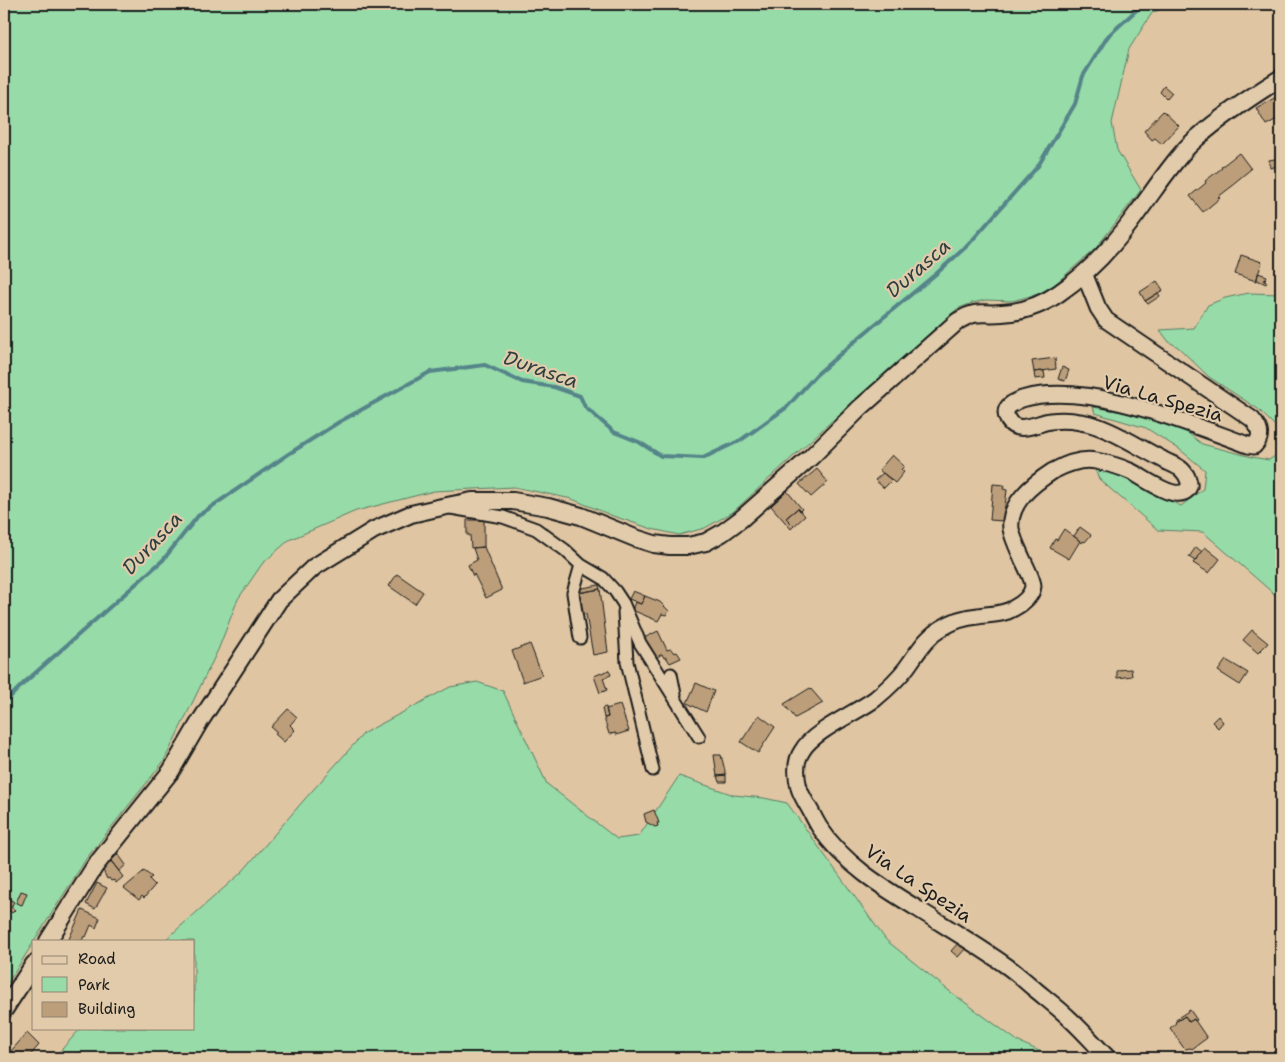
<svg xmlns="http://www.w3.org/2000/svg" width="1285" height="1062" font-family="'Shantell Sans',sans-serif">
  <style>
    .green { fill: #96dba8; stroke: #597c62 }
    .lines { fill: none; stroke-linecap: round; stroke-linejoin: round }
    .stream { stroke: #548489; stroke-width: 4 }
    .building { fill: #bc9e7a; stroke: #1c1c1c }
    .minor-casing { stroke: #1c1c1c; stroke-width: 15 }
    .tertiary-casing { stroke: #1c1c1c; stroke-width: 19 }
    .secondary-casing { stroke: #1c1c1c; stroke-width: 20 }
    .minor { stroke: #e1cbab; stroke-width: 11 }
    .tertiary { stroke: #e1cbab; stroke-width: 15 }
    .secondary { stroke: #e1cbab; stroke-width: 16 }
    .labels { text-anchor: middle; stroke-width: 4.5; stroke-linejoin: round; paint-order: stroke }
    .street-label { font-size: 19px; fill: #1c1c1c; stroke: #e1cbab }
    .water-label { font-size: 20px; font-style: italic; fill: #2f3f40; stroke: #e1cbab }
  </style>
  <rect width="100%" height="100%" fill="#dfc5a2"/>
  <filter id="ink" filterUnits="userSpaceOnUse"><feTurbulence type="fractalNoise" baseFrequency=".02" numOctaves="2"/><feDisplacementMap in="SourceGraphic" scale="10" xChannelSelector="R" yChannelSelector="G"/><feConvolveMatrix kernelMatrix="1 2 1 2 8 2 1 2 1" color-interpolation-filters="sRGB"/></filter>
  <g filter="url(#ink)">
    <path class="green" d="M4,4H1172L1152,13L1129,49L1112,123L1117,150L1141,190L1096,248L1053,286L1038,294L1012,301L986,300L972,303L957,309L835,418L733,512L705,528L679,535L652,529L613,516L572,499L514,487L434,491L356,511L289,540L262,564L238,599L218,650L164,761L86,859L4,989Z
      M1249,293L1281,294V433L1276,427L1258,409L1209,377L1178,347L1169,342L1160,330L1194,328L1208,305L1225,298Z
      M1093,407L1118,411L1158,419L1184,430L1202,444L1252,457L1269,460L1281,452V600L1203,532L1158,530L1099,479L1095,470L1117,474L1181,506L1203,489L1205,470L1179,449L1146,428L1095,413Z
      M477,682L503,691L547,784L617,839L639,836L679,776L734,795L764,798L787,803L886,940L948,990L1019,1042L1055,1058H54L81,1028H194V941H164L242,872L304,800L364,733L450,687Z"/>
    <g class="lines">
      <path class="stream" d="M4,703L25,682L163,560L198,516L287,455L339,422L430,372L485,365L522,382L554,387L580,396L585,407L614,432L639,442L661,456L703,458L741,440L787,407L816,375L861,336L937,273L968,245L1038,166L1075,104L1083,76L1108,36L1143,4"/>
    </g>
    <path class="building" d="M1164,86L1172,93L1167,99L1160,92Z
      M1278,96L1281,101V117L1266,125L1256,108Z
      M1163,111L1179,126L1162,144L1155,138L1152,140L1144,131Z
      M1239,153L1251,169L1234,183L1235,184L1218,197L1220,198L1203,212L1190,196L1206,183L1205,181L1222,168L1221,167Z
      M1281,158V172H1279L1278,166L1270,168L1269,160Z
      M1241,255L1262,262L1256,281L1235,274Z
      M1258,273L1267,276L1264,281L1267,282L1266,284L1257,280Z
      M1157,281L1163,290L1145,301L1140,292Z
      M1158,293L1160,296L1148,304L1145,301Z
      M1055,358L1056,369L1034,372L1032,361Z
      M1062,367L1069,370L1065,381L1058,379Z
      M1044,371L1045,378L1035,379L1034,372Z
      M892,455L904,466L901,470L904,472L895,483L879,470Z
      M817,469L828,482L811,497L799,484Z
      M883,473L892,480L884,488L875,480Z
      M993,484L1004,485L1003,489L1007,490L1003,521L990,520Z
      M787,491L802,509L800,511L798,508L786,518L794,526L791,529L771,506Z
      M798,508L805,516L794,526L786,518Z
      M467,520H484V547L471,548L470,535H467Z
      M1080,527L1091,535L1085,542L1083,541L1082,543L1074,536Z
      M1064,529L1080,541L1069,559L1050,548L1055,539L1057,540Z
      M484,547L502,590L486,598L474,574L473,576L468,565L477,560L473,548Z
      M1196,547L1202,552L1195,561L1189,557Z
      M1205,547L1220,559L1209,573L1193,563Z
      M397,574L423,592L415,604L389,586Z
      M599,585L600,589L578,593L577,589Z
      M600,589L608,652L593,655L586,614L582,615L578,593Z
      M633,591L645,596L641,604L629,599Z
      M645,596L660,602L669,611L666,615L662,614L658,621L632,610L635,602L641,604Z
      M1252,630L1268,643L1258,653L1243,640Z
      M658,631L667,650L671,649L674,653L677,652L681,658L670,663L666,657L664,658L662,654L654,659L642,639Z
      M530,644L542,675L523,682L512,651Z
      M1226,660L1248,673L1240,685L1218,671Z
      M1131,669L1132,676L1117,678V670Z
      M609,670L611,675L603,678L607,690L600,693L594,676Z
      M696,683L714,691L706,712L687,703Z
      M810,688L823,703L795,718L784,704Z
      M620,705L629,731L616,735V733L609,734L604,718L608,717L606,709Z
      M606,707L608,717L604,718L602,708Z
      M288,709L297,717L290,725L295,730L284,742L275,734L277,732L271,727Z
      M759,715L775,727L758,753L741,742Z
      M1218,716L1223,722L1218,728L1212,722Z
      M714,755H721L726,775L717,776Z
      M726,775V782H719L717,776Z
      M654,810L659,823H657L658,826L655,827L646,822L644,814Z
      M118,854L126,865L119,871L111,861Z
      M109,858L123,877L116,883L114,880L111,881L109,878L107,879L101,866Z
      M144,871L152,877L149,879L155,885L144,898L142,896L139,900L124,888Z
      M97,883L107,888L95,909L86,904Z
      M21,891L27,893L22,905L16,903Z
      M6,897L14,902L11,907L15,910L12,913L4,907V901Z
      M82,910L100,918L96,928L91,925L86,937L84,936L82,941H72L69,939Z
      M959,942L966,948L958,957L951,951Z
      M1190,1010L1197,1020L1195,1021L1194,1019L1189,1022L1185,1016L1177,1021L1176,1019Z
      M1185,1016L1189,1022L1194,1019L1207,1038L1192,1049L1191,1048L1185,1049L1183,1047L1170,1028L1176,1023L1175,1022Z
      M27,1033L39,1045L28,1058H20L11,1051Z"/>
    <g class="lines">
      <defs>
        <path id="minor" d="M451,508L503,517L536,529L565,550L581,565L603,578L615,591L623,603L640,643L699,737
          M624,612L627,662L653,770
          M580,638L573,593L581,565
          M671,674L675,694"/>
        <path id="tertiary" d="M1084,273L1098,308L1106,320L1252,419C1260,428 1263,437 1254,446L1248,445C1187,423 1087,380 1022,399C1015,402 1006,405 1006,413C1006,415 1007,418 1008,420C1017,435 1037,423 1050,421C1060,420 1070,420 1080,422C1106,425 1138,447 1162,459C1168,463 1177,465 1182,470C1187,475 1192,485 1187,490C1175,502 1143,477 1132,472C1121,467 1107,463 1096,461C1081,458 1066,464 1053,471C1033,484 1008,503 1011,529C1013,539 1018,549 1022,558C1025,565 1033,579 1033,586C1032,596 1022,604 1014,608C1003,615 990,614 978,616C965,617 953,621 942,628C926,637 918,652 907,667C898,679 887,689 875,699C856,713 813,731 802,751C795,761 796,776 799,788C801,795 805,801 809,808C813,815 816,822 820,828C844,864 882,887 918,909C948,928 979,946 1008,967C1018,974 1027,983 1037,991C1048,1000 1061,1010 1071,1020C1084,1032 1096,1046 1108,1058"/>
        <path id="secondary" d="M48,941L95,866L171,771L199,723L279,600L314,567L374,530L411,514L442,507L472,501H513L548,507L581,516L635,538L654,544L670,546H688L706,542L722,533L741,519L811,457L860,408L958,321C978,309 981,315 1002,313C1022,312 1042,305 1059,293C1090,272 1116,243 1138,212C1153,192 1167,170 1184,151C1188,146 1193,142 1197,138C1223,115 1252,96 1281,78
          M4,1010L34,964"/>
      </defs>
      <use href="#minor" class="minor-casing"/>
      <use href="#tertiary" class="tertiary-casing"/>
      <use href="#secondary" class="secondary-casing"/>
      <use href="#minor" class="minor"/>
      <use href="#tertiary" class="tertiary"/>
      <use href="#secondary" class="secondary"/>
    </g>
  </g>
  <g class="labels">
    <g class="street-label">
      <text transform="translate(1163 398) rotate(16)" y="7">Via La Spezia</text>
      <text transform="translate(919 883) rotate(34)" y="7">Via La Spezia</text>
    </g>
    <g class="water-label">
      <text transform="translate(918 268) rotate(-41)" y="7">Durasca</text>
      <text transform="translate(541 369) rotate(19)" y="7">Durasca</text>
      <text transform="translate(152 543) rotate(-47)" y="7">Durasca</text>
    </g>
  </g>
  <rect width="1285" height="1062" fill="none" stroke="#e1cbab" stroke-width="20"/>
  <rect x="10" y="10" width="1265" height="1042" fill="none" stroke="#1c1c1c" stroke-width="2" filter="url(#ink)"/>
  <rect x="32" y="940" width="162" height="90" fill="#e1cbab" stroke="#928572"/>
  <rect x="42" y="956" width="25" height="8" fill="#e1cbab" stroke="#928572"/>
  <text x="78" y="964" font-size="15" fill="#1c1c1c">Road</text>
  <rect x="42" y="977" width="25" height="15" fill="#96dba8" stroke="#928572"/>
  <text x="78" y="990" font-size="15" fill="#1c1c1c">Park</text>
  <rect x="42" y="1002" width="25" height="15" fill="#bc9e7a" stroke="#928572"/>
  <text x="78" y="1014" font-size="15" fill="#1c1c1c">Building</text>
</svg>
